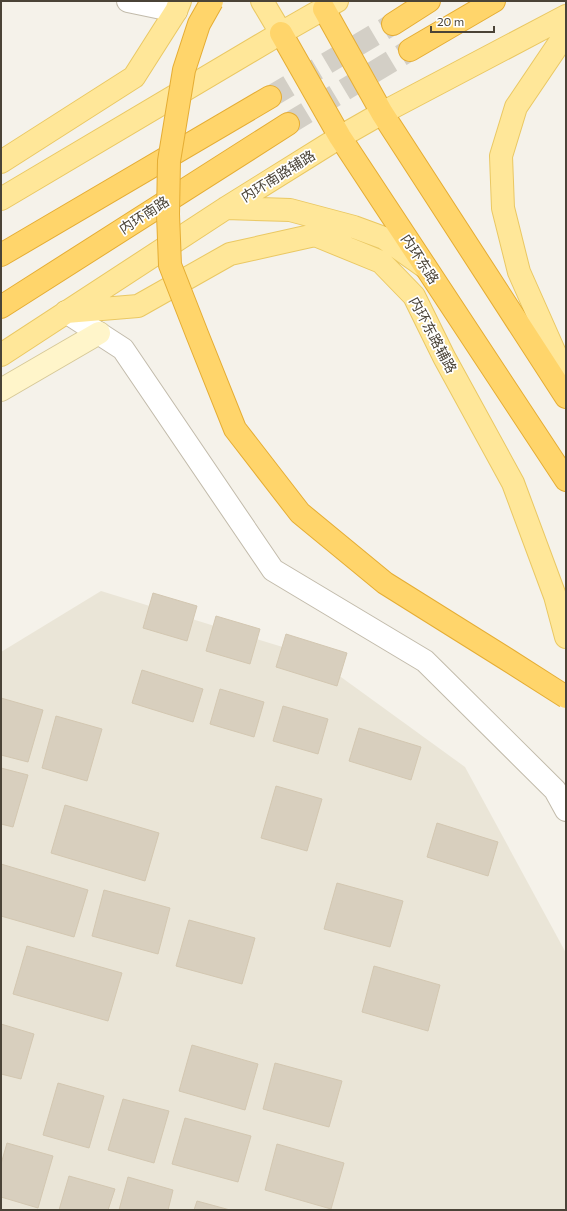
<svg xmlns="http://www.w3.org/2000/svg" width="567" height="1211" font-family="Commissioner,'Noto Sans SC',sans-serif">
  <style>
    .residential { fill: #eae5d7 }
    .building { fill: #d8cfbe; stroke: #d3c7b1 }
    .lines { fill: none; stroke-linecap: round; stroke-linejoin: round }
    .highway-tunnel { stroke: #d3cfc6; stroke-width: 22; stroke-dasharray: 22 11; stroke-linecap: butt }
    .street-casing { stroke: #c2bbab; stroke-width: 24 }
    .secondary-casing { stroke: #d7c998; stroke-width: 24 }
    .primary-casing { stroke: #eac863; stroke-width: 24 }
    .highway-casing { stroke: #e5ad34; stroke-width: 24 }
    .street { stroke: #fff; stroke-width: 22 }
    .secondary { stroke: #fff5ca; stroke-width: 22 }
    .primary { stroke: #ffe799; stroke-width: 22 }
    .highway { stroke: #ffd56b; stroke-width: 22 }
    .highway-bridge-casing { stroke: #e5ad34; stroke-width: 24; stroke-linecap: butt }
    .highway-bridge { stroke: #ffd56b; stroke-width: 22 }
    .labels { text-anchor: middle; stroke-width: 3.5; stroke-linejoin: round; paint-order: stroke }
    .street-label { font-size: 14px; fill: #4a4337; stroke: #fff }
  </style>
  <rect width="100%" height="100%" fill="#f5f2ea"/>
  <path class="residential" d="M101,591L312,656L465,767L566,953V1210H1V652Z"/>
  <path class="building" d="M153,593L197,606L187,641L143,628Z
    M216,616L260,629L250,664L206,651Z
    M286,634L347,653L337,686L276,667Z
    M142,670L203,689L193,722L132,703Z
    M220,689L264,702L254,737L210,724Z
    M1,698L43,710L28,762L1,755Z
    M283,706L328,719L318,754L273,741Z
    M56,716L102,729L87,781L42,768Z
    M359,728L421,747L411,780L349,761Z
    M1,768L28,775L13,827L1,824Z
    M276,786L322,799L307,851L261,838Z
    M65,805L159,833L145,881L51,853Z
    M437,823L498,842L488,876L427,857Z
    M1,864L88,890L74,937L1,916Z
    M337,883L403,901L390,947L324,929Z
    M104,890L170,908L158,954L92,936Z
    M189,920L255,938L242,984L176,966Z
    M27,946L122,973L108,1021L13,994Z
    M374,966L440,985L428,1031L362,1012Z
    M1,1024L34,1034L21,1079L1,1074Z
    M192,1045L258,1064L245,1110L179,1091Z
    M275,1063L342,1081L329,1127L263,1109Z
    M58,1083L104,1096L89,1148L43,1135Z
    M123,1099L169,1111L154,1163L108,1150Z
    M185,1118L251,1136L238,1182L172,1164Z
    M7,1143L53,1156L38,1208L1,1197V1164Z
    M277,1144L344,1163L331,1209L265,1190Z
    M69,1176L115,1189L108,1210H59Z
    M128,1177L173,1190L168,1210H119Z
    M197,1201L230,1210H194Z"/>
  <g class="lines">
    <path class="highway-tunnel" d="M270,97L393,24
      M288,124L410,50"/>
    <defs>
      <path id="street" d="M128,1L176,11
        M66,312L123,349L273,570L425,661L555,790L566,810"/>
      <path id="secondary" d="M1,390L99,333"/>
      <path id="primary" d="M262,1L281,33
        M566,33L516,107L501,156L503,208L519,272L566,378
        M1,162L134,77L176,11L180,1
        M1,199L281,33L337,1
        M226,208L290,210L354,227L384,238L425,267
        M66,312L138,306L230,254L315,235L381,262L414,296L444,357L513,483L555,596L566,637
        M1,355L226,208L340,137L382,113L566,16"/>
      <path id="highway" d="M324,9L382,113L566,397
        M393,24L429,1
        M281,33L340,137L566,480
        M410,50L494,1
        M1,255L270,97
        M1,307L288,124"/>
    </defs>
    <use href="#street" class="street-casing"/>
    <use href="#secondary" class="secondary-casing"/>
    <use href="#primary" class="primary-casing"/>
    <use href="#highway" class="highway-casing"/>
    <use href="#street" class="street"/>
    <use href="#secondary" class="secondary"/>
    <use href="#primary" class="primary"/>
    <use href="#highway" class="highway"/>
    <defs>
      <path id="highway-bridge" d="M212,1L199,24L184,70L169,161L168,214L170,265L197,334L235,429L300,513L385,583L508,660L566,697"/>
    </defs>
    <use href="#highway-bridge" class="highway-bridge-casing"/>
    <use href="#highway-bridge" class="highway-bridge"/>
  </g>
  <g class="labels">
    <g class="street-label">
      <text transform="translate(278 176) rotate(-32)" y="5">内环南路辅路</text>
      <text transform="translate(144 215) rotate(-33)" y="5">内环南路</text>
      <text transform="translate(420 259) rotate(57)" y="5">内环东路</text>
      <text transform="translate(433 335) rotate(62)" y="5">内环东路辅路</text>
    </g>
  </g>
  <rect width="567" height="1211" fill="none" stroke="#4a4337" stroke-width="4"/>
  <path d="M431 26v6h63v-6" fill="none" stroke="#4a4337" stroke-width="2"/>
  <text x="437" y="26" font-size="12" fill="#4a4337" stroke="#ffffff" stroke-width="3" paint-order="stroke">20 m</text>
</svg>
